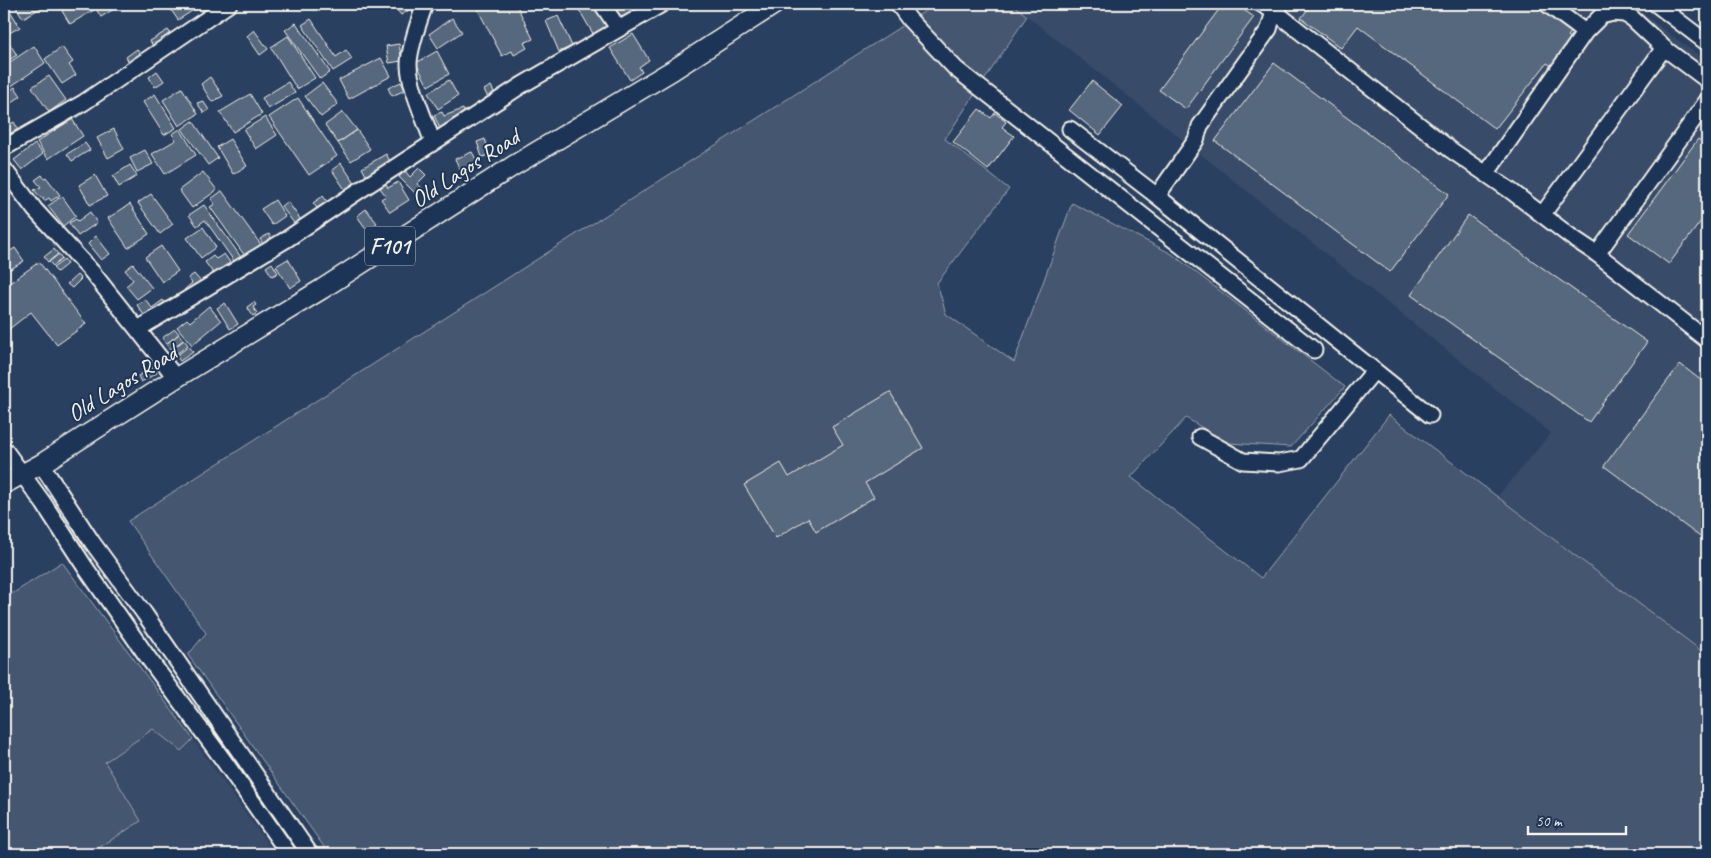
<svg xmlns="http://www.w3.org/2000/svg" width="1711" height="858" font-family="Caveat,sans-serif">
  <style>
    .built { fill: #374c69 }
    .green { fill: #445771; stroke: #9ca4ac }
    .building { fill: #56677d; stroke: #f4f1e8 }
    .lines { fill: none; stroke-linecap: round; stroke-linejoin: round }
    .minor-casing { stroke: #f4f1e8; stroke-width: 19 }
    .major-casing { stroke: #f4f1e8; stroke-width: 22 }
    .minor { stroke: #1d3557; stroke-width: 15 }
    .major { stroke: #1d3557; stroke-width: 19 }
    .labels { text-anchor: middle; stroke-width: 4; stroke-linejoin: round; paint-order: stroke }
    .shield { fill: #1d3557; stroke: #b4b9bc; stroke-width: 1 }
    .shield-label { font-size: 22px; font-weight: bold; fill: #f4f1e8 }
    .street-label { font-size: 24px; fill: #f4f1e8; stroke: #1d3557 }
  </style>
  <rect width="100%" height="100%" fill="#2a4060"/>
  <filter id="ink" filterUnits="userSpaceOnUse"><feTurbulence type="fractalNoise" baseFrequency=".02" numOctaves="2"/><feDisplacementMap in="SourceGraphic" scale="10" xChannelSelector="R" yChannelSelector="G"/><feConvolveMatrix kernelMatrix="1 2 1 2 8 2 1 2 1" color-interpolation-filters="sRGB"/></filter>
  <g filter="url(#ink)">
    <path class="built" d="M1012,4H1630L1707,62V655L1497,497L1551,433Z
      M153,729L181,750L193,739L275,854H89L140,821L105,762Z"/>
    <path class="green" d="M936,4H1012L1027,16L945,139L1009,189L937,283L946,314L1014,362L1072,203L1172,254L1345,387L1291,447L1228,443L1186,418L1131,477L1261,578L1389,415L1707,655V854H329L188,655L206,633L128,521Z
      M62,562L193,739L181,751L153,729L105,762L141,821L89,854H4V599Z"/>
    <path class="building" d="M4,4H6L20,27L4,36Z
      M14,4H48L23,18Z
      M73,4H90L94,10L70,24L62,11Z
      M93,4H122L101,17Z
      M167,4H191L195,9L178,20Z
      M392,4H413L415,6L401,15Z
      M475,4H516L533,39L524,43L527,48L514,55L512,51L502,56Z
      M586,4H596L603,16L601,18L608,29L595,37L578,8Z
      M604,4H649L618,24Z
      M1223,4H1235L1254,17L1186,109L1159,90Z
      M1312,4H1536L1572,31L1568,36L1574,40L1553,67L1547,63L1495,129L1358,26L1341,48L1301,18Z
      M558,16L572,46L559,52L546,21Z
      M452,18L462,32L438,48L429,34Z
      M311,19L336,57L346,50L352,59L333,71L302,25Z
      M296,23L330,72L320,79L285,30Z
      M168,30L173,37L155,49L150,41Z
      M254,30L268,49L260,55L247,36Z
      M633,34L649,60L639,67L642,72L630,80L610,48Z
      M288,36L315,78L297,89L271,47Z
      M7,40L17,55L4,63V43Z
      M399,44L402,61L389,63L386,46Z
      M34,46L45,63L4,91V66Z
      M62,47L73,62L69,65L76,75L62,84L45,59Z
      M137,49L142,57L131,65L126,57Z
      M437,51L449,74L428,86L416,63Z
      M381,58L391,76L349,99L339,80Z
      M1274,63L1449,194L1390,272L1215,141Z
      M157,71L164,81L155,87L149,77Z
      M49,76L66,100L49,112L32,87Z
      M210,77L223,96L212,102L201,84Z
      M449,80L458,96L438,109L428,93Z
      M1092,81L1123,106L1100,135L1069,110Z
      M288,82L295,93L268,109L262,98Z
      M401,82L405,90L392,96L388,88Z
      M322,83L338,104L321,117L305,96Z
      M491,86L497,98L490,101L484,90Z
      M15,87L21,96L4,108V95Z
      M182,88L198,114L179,126L163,100Z
      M155,94L176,128L164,135L143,102Z
      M250,94L262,114L233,132L220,112Z
      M298,98L337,156L309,175L269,117Z
      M203,101L209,110L204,113L197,103Z
      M463,109L467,118L440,129L434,115L442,112L444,116Z
      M979,109L991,118L995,113L1006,122L1002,127L1014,136L988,170L953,142Z
      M343,112L357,130L338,143L325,125Z
      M265,117L277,135L256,149L244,130Z
      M72,119L83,136L48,159L37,142Z
      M193,121L218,158L208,165L182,129Z
      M14,122L18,129L9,134L5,127Z
      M114,129L124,149L108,158L97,138Z
      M180,129L196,155L165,174L152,154L176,140L172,134Z
      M357,130L370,149L351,161L338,143Z
      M230,139L247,166L233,174L217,147Z
      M485,139L490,155L482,157L477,142Z
      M1698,139L1707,146V213L1669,264L1628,234Z
      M85,143L90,150L72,161L67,154Z
      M35,144L43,154L22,170L14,160Z
      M145,150L153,164L137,172L130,158Z
      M472,152L478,163L461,171L455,159Z
      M386,154L391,163L367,177L362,168Z
      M341,163L356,185L346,191L332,170Z
      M130,165L137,176L119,187L113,176Z
      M419,168L426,175L417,184L422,188L416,194L399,177L405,171L410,177Z
      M203,172L217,190L192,208L179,190Z
      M42,175L44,178L46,177L60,195L51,201L49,198L44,201L43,197L41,198L34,190L41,187L35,180Z
      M95,175L107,196L90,205L79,185Z
      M398,182L409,200L390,212L381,199L386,196L380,188L386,184L388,188Z
      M222,191L261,245L245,256L210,207L215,204L211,199Z
      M151,194L173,224L160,234L138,203Z
      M62,196L76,216L63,226L48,206Z
      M323,196L329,205L320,212L313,203Z
      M275,200L285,216L272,225L261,209Z
      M288,202L303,223L297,227L281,206Z
      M130,204L149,234L128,248L108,218Z
      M204,205L243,260L236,264L205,220L197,226L189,215Z
      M366,209L377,223L367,230L357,216Z
      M90,212L97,223L78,236L69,223L76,219L78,221Z
      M1468,215L1647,342L1589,422L1411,295Z
      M203,227L216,247L201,258L187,238Z
      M269,234L274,243L265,248L260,239Z
      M96,236L110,254L101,260L88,244Z
      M161,246L178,271L162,282L145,257Z
      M15,248L24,261L4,273V255Z
      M54,249L58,254L48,262L44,257Z
      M59,254L62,259L53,266L49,262Z
      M224,254L232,265L216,277L205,262L213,256L216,259Z
      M288,259L301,281L290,288L276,266Z
      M64,260L67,264L57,272L53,268Z
      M39,262L86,324L57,345L31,312L4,333V287Z
      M272,263L278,273L272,276L266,267Z
      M133,264L152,288L137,299L126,286L133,280L125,270Z
      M194,274L203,284L188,295L184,290L192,283L188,278Z
      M77,275L81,279L72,288L67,284Z
      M145,299L152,308L163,300L168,308L148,321L137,305Z
      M254,302L256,305L253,307L257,313L253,316L247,307Z
      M225,303L238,324L230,329L217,308Z
      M209,306L221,321L192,345L177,327L187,319L190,322Z
      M175,329L179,334L166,344L162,338Z
      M179,334L183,340L170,350L166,344Z
      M184,340L188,345L175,355L171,350Z
      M189,346L193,352L180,361L176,356Z
      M1680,364L1707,385V542L1604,466Z
      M153,367L157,373L141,382L138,376Z
      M890,392L923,448L865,483L874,497L816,532L808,518L776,538L744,485L781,463L789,477L843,445L832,427Z"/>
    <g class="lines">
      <defs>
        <path id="minor" d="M425,4C420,18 409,50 409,64C409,86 426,122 433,143
          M602,4L618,28
          M898,4L909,19L956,69L1314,350
          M1261,4L1274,11L1451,150L1511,191L1570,236L1597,254L1707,340
          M1280,4L1274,11L1269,29L1200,126L1196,140L1157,196L1430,415
          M1547,4L1585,32
          M1656,4L1707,43
          M1070,129L1157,196
          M4,148L83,103L229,4
          M4,169L35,210L92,272L176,378
          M1486,174L1585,32L1601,16L1613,13L1624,14L1632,18L1664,48L1707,80
          M1542,215L1664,48
          M1597,254L1707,101
          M138,329L287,239L357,192L522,85L662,4
          M1200,437L1243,461L1279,463L1301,459L1374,371
          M4,449L44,504L85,567L149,659L224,761L289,854
          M41,464L92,542L144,613L310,854"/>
        <path id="major" d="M4,484L41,464L176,378L322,289L513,166L673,70L775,4"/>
      </defs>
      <use href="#minor" class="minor-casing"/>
      <use href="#major" class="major-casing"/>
      <use href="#minor" class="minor"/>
      <use href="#major" class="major"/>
    </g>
  </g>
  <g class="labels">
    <rect class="shield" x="365" y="226.5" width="50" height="39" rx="4"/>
    <g class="shield-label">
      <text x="390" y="254">F101</text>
    </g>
    <g class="street-label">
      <text transform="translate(465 168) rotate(-33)" y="8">Old Lagos Road</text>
      <text transform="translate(122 383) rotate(-32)" y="8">Old Lagos Road</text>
    </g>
  </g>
  <rect width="1711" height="858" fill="none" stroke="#1d3557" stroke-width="20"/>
  <rect x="10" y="10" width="1691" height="838" fill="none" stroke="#f4f1e8" stroke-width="2" filter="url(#ink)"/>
  <path d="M1528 826v8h98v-8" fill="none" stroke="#f4f1e8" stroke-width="2.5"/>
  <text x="1536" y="826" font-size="15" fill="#f4f1e8" stroke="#1d3557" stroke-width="4" paint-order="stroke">50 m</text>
</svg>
